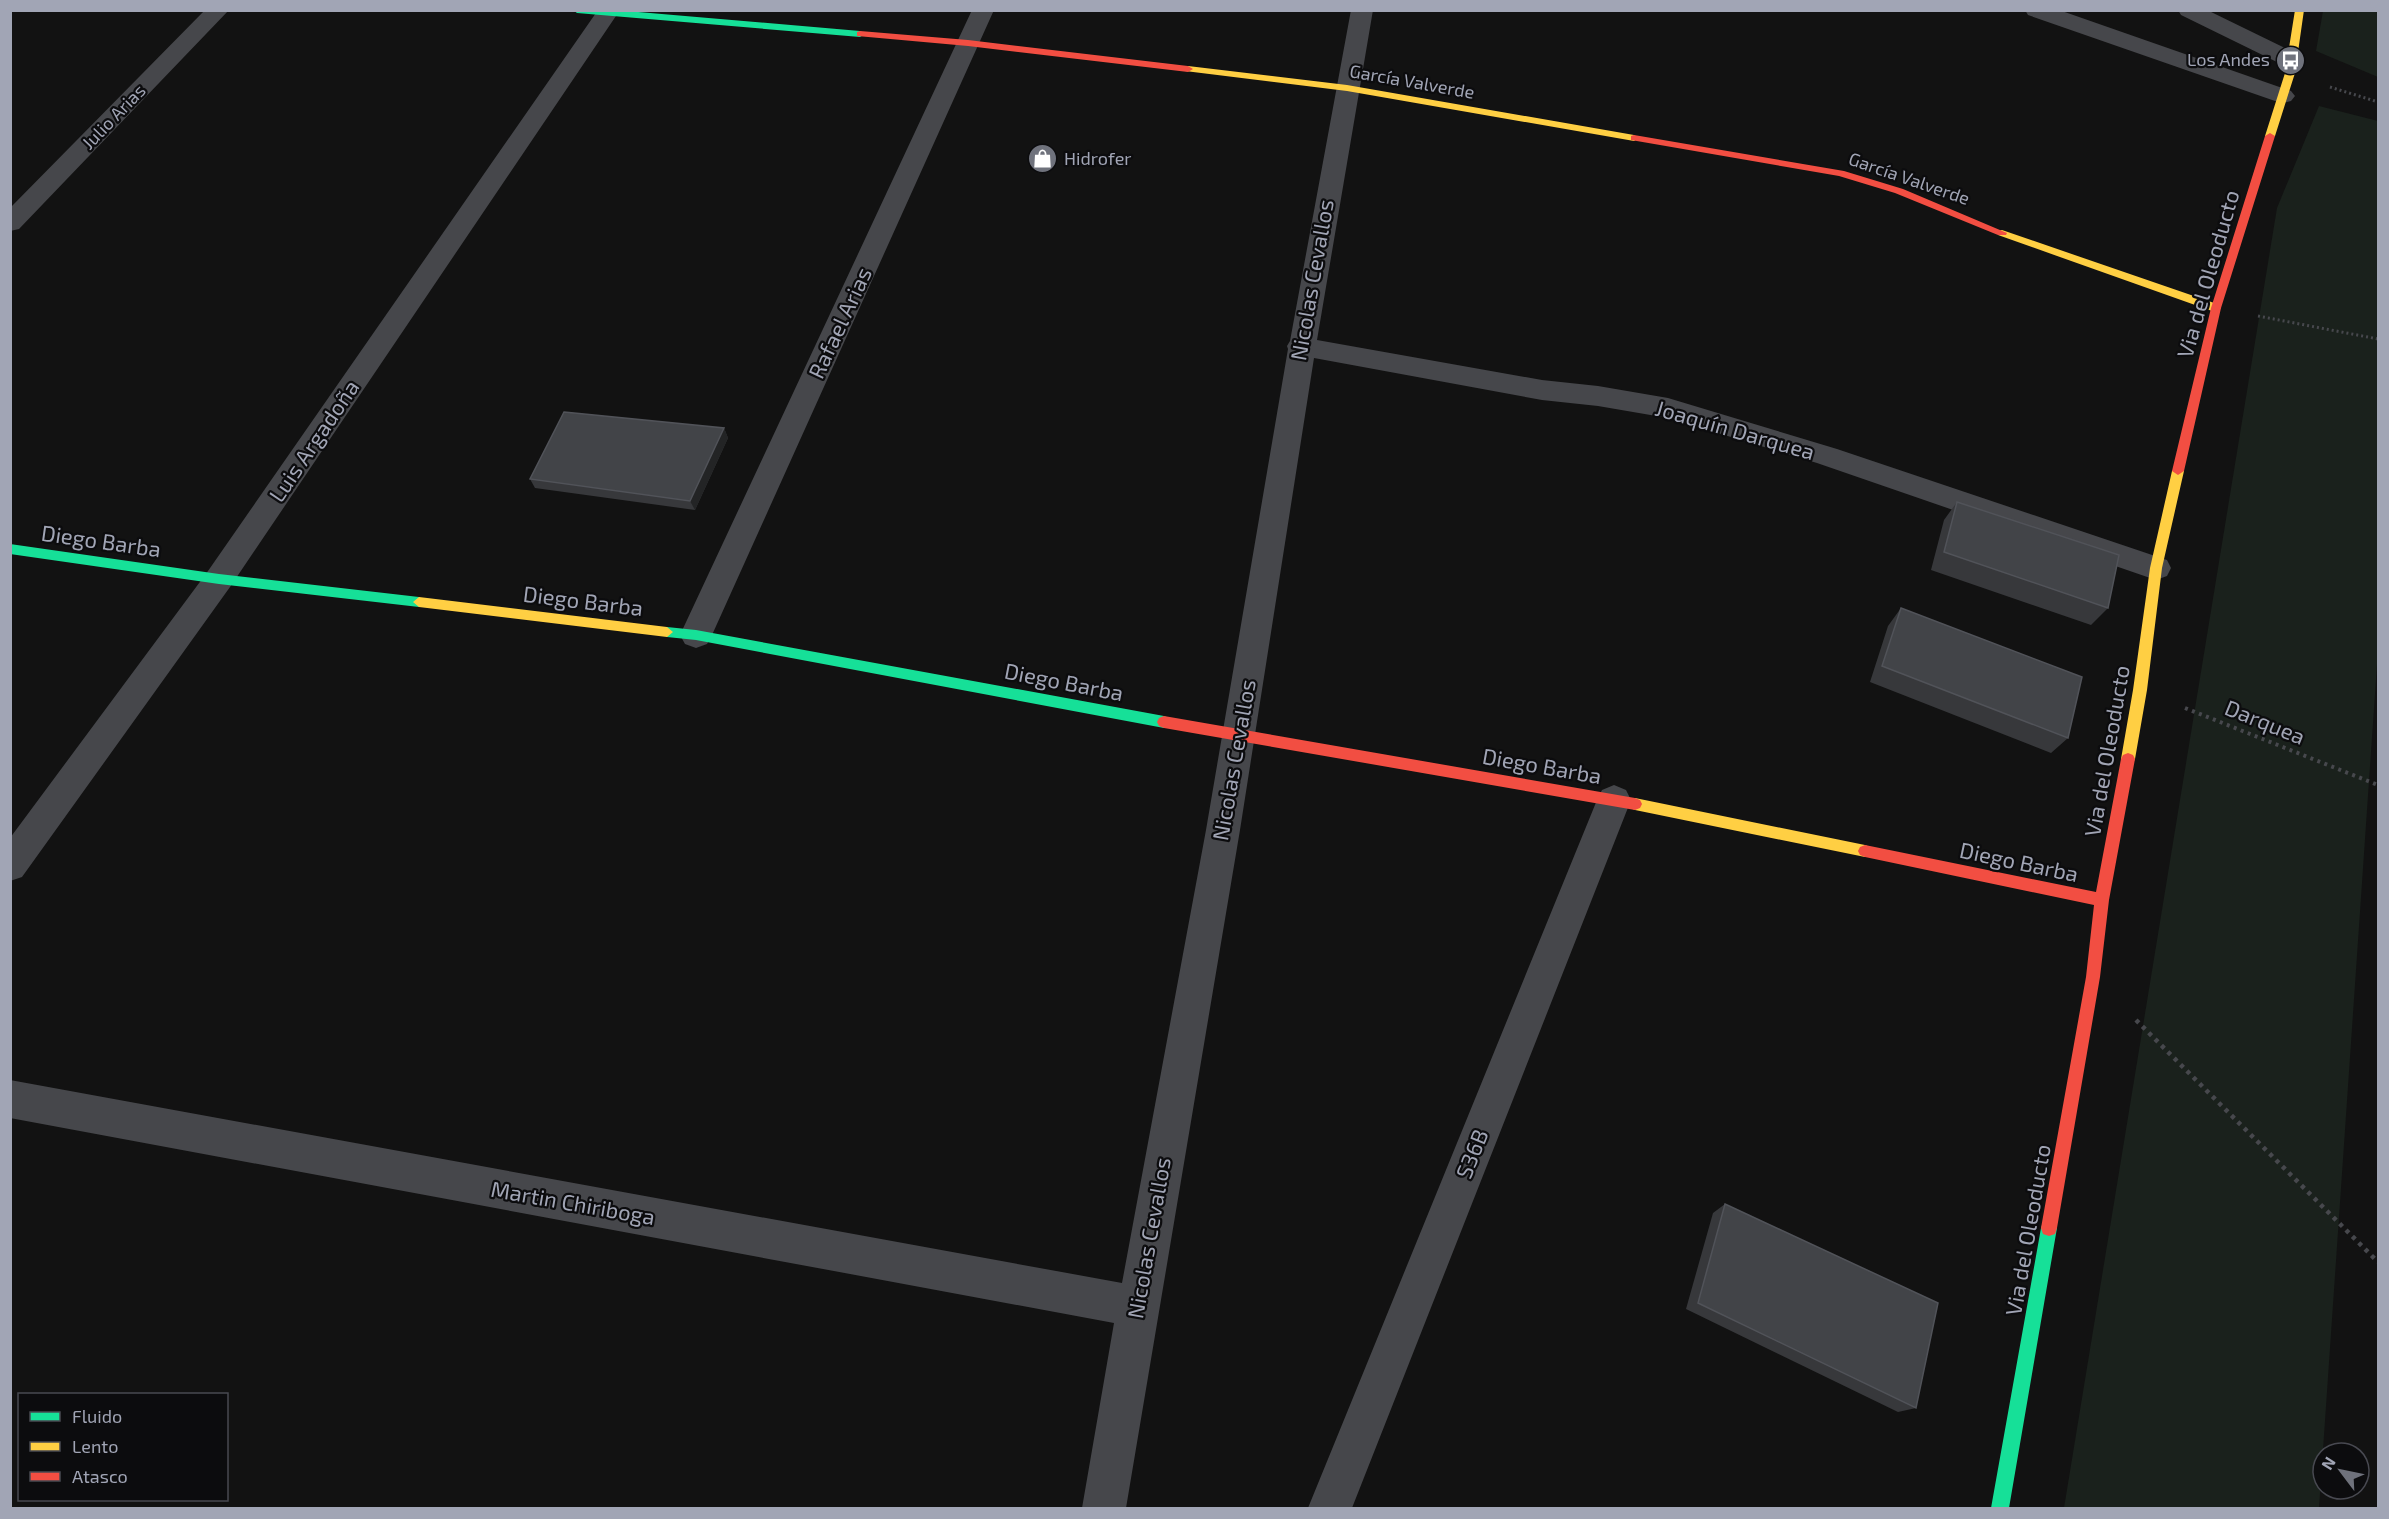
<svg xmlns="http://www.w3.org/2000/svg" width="2389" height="1519" font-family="'Exo 2',sans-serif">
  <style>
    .green { fill: #1a211c }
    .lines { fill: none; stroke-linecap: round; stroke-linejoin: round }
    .path-far2 { stroke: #47484d; stroke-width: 3; stroke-dasharray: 2 3; stroke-linecap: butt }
    .path-far1 { stroke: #47484d; stroke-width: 4; stroke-dasharray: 3 4.5; stroke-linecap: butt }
    .path { stroke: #47484d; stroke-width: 4.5; stroke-dasharray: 4 5; stroke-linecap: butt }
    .street { fill: #46474b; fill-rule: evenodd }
    .fast { fill: #16e098; fill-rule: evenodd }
    .slow { fill: #ffcf43; fill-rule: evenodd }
    .jam { fill: #f24e42; fill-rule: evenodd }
    .wall { fill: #37383b }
    .shaded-wall { fill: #232425 }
    .building { fill: #424448; stroke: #515359; stroke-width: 1.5 }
    .labels { text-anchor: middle; stroke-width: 4.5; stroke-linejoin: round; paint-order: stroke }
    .far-poi-label { font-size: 18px; fill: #a1a5b5; stroke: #0c0c0e; text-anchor: end }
    .far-street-label { font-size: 18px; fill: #a1a5b5; stroke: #0c0c0e }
    .street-label { font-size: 22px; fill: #a1a5b5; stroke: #0c0c0e }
  </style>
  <rect width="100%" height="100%" fill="#121212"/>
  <path class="green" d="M2323,11H2378V77L2316,51Z
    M2319,106L2378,121V650L2319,1508H2064L2277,208Z"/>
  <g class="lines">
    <path class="path-far2" d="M2330,87L2378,102
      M2258,316L2378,339"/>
    <path class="path-far1" d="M2185,708L2378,785"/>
    <path class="path" d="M2136,1020L2378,1262"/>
    <path class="street" d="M205,10H229L19,229L10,231V208Z
      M598,10H620L230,587L22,877L10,881V838L208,571Z
      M972,10H994L712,635L707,644L696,648L685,644L680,635Z
      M1351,10H1373L1317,340L1542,380L1598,386L1668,398L1837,449L2167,560L2171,568L2167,576L2156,580L1817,463L1668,418L1598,406L1542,400L1314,358L1240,830L1126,1508H1082L1114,1323L10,1118V1080L1122,1283L1206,830L1288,349L1287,346L1290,341Z
      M2025,10H2059L2291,91L2295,96L2291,101L2283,103L2275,101L2028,15Z
      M2178,10H2207L2299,55L2302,60L2299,65L2291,67L2283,65L2181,15Z
      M1614,785L1626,790L1631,800L1352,1508H1308L1597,800L1602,790Z"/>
    <path class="fast" d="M573,10H615L860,31L865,34L860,37L577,13Z
      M10,544L219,574L419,597L425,602L419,607L219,584L10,554Z
      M667,627L696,630L1164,716L1169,718L1171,722L1169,726L1164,728L696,640L667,637L661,632Z
      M2049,1220L2055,1222L2057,1228L2009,1508H1991L2041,1228L2043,1222Z"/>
    <path class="slow" d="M2295,10H2304L2295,73L2275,136L2270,139L2265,136L2285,73Z
      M1188,66L1347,85L1634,135L1639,138L1634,141L1347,91L1185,71L1183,69Z
      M2002,230L2220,305L2221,308L2216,312L2212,311L1998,235V231Z
      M2178,467L2184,471L2162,568L2147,690L2135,759L2133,763L2128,765L2123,763L2121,759L2133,690L2150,568L2172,471Z
      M419,597L667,627L673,632L667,637L419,607L413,602Z
      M1635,798L1865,845L1870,847L1872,851L1870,855L1865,857L1635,810L1630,808L1628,804L1630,800Z"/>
    <path class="jam" d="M860,31L968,40L1188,66L1193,69L1188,72L968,46L857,36V32Z
      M2270,133L2275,136L2221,308L2184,471L2178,475L2172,471L2211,308L2265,136Z
      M1634,135L1844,171L1903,189L2007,233L2006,235H1998L1895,193L1839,176L1631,140V136Z
      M1164,716L1635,798L1640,800L1642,804L1640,808L1635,810L1164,728L1159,726L1157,722L1159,718Z
      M2128,753L2133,755L2135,759L2109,900L2100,977L2057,1228L2055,1234L2049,1236L2043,1234L2041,1228L2086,977L2094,905L1865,857L1860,855L1858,851L1860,847L1865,845L2096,892L2121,759L2123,755Z"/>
  </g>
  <path class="wall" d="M724,428L728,438L695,510L535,488L530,479Z
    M1957,502L2108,608L2091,625L1931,570L1944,520Z
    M1901,608L2068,738L2051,753L1870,682L1888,626Z
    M1725,1204L1916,1408L1898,1412L1686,1309L1713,1213Z"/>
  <path class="shaded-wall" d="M724,428L728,438L695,510L690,501Z"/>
  <path class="building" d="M564,412L724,428L690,501L530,479Z
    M1957,502L2119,555L2108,608L1944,552Z
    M1901,608L2082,677L2068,738L1882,666Z
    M1725,1204L1938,1303L1916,1408L1698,1303Z"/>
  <defs>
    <symbol id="bus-disc" viewBox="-11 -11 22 22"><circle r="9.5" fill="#6f727c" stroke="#0c0c0e"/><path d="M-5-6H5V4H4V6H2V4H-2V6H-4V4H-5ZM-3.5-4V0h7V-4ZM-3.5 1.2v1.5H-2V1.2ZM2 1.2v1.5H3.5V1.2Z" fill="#fff"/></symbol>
    <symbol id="shop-disc" viewBox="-11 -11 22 22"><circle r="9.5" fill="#6f727c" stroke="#0c0c0e"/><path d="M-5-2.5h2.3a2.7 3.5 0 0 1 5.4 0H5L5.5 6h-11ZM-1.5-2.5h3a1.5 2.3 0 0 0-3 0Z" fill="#fff"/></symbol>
  </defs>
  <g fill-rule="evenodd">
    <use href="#bus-disc" x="2274" y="44" width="33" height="33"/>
    <use href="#shop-disc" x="1026" y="142" width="33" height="33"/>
  </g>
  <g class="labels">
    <g class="far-poi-label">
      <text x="2270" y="66">Los Andes</text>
      <text x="1064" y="165" text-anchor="start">Hidrofer</text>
    </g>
    <g class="far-street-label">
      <text transform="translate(1412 82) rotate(10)" y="6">García Valverde</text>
      <text transform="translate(114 117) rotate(-46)" y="6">Julio Arias</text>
      <text transform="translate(1909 179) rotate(19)" y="6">García Valverde</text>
    </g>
    <g class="street-label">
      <text transform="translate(2208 274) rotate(-74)" y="8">Via del Oleoducto</text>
      <text transform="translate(1312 280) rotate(-80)" y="8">Nicolas Cevallos</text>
      <text transform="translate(840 323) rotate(-65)" y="8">Rafael Arias</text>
      <text transform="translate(1735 430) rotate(16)" y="8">Joaquín Darquea</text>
      <text transform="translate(314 441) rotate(-56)" y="8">Luis Argadoña</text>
      <text transform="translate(101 541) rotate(8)" y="8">Diego Barba</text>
      <text transform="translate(583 601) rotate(7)" y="8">Diego Barba</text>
      <text transform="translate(1064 682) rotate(11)" y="8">Diego Barba</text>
      <text transform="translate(2265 722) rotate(22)" y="8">Darquea</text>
      <text transform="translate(2107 751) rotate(-80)" y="8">Via del Oleoducto</text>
      <text transform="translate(1234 760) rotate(-80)" y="8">Nicolas Cevallos</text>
      <text transform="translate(1542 766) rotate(10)" y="8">Diego Barba</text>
      <text transform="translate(2019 862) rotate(12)" y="8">Diego Barba</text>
      <text transform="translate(1472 1154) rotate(-68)" y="8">S36B</text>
      <text transform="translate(573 1203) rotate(10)" y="8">Martin Chiriboga</text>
      <text transform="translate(2028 1230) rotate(-80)" y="8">Via del Oleoducto</text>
      <text transform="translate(1149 1238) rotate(-80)" y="8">Nicolas Cevallos</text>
    </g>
  </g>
  <rect width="2389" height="1519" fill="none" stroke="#a1a5b5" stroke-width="24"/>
  <rect x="18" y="1393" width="210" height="108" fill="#0c0c0e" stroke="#484951" stroke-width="1.5"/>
  <rect x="30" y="1412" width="30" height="9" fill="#16e098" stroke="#484951" stroke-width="1.5"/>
  <text x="72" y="1423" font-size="18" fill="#a1a5b5">Fluido</text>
  <rect x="30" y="1442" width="30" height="9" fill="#ffcf43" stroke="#484951" stroke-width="1.5"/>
  <text x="72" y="1453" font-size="18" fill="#a1a5b5">Lento</text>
  <rect x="30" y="1472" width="30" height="9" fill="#f24e42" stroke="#484951" stroke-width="1.5"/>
  <text x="72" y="1483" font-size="18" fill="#a1a5b5">Atasco</text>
  <g transform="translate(2341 1471) rotate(302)"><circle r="28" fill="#0c0c0e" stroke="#484951" stroke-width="1.5"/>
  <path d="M0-4.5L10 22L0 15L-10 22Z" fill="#6f727c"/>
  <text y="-9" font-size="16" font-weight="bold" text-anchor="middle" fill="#a1a5b5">N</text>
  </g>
</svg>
